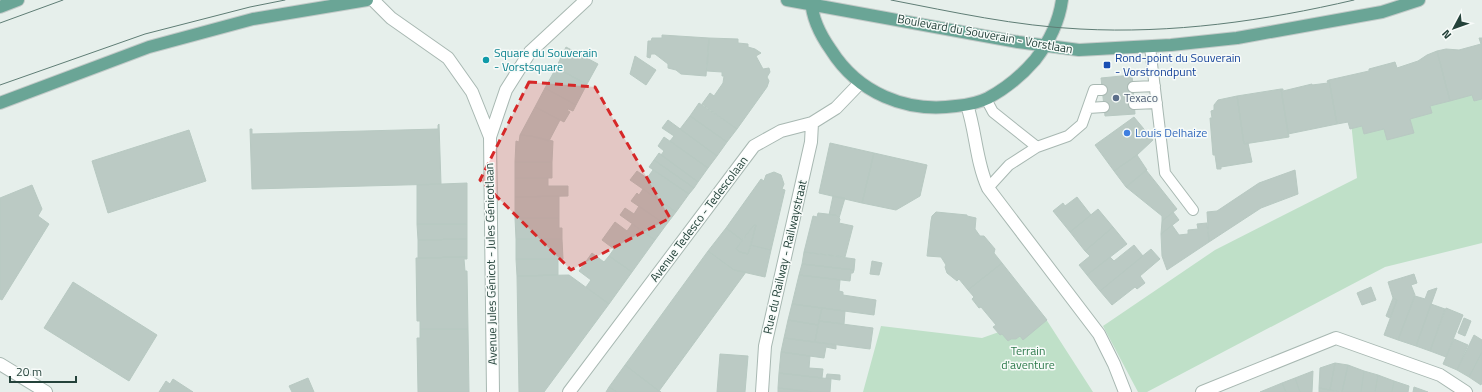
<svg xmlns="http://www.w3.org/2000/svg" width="1482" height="392" font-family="'Titillium Web',sans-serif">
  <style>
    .green { fill: #bfe0c8 }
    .building { fill: #bbcac4; stroke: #b8c9c2 }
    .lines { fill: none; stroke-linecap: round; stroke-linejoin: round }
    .service-casing { stroke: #a8b8b2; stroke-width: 12 }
    .minor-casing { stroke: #a8b8b2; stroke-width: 14 }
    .primary-casing { stroke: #c2cac8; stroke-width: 14 }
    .service { stroke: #fff; stroke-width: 10 }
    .minor { stroke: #fff; stroke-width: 12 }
    .primary { stroke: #6aa596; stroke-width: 12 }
    .tram { stroke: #5f7d75; stroke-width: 1 }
    .marked { fill: #d62828; fill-opacity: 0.2; stroke: #d62828; stroke-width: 3; stroke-dasharray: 8 5; stroke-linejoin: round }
    .culture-dot { fill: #0f9aa8; stroke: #f7fbf9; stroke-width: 1.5 }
    .transit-dot { fill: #1a4fb4; stroke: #f7fbf9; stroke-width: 1.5 }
    .service-dot { fill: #5c6f8a; stroke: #f7fbf9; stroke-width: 1.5 }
    .shop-dot { fill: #3f7fe0; stroke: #f7fbf9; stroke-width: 1.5 }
    .labels { text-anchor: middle; stroke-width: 3; stroke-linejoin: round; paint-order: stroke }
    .street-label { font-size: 12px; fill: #24423a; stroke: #f7fbf9 }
    .culture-label { font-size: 12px; fill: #0d838f; stroke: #f7fbf9; text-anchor: start }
    .transit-label { font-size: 12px; fill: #164399; stroke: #f7fbf9; text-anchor: start }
    .service-label { font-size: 12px; fill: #4e5e75; stroke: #f7fbf9; text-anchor: start }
    .shop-label { font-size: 12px; fill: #366cbe; stroke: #f7fbf9; text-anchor: start }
    .park-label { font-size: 12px; fill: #2d7a4b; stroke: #f7fbf9 }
  </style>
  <rect width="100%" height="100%" fill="#e6efeb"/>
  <path class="green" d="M1482,51V243L1385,267L1147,392H1138L1103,326L1215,250L1357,178L1348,94Z
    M1044,316L1093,392H863L881,326L982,338Z"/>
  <path class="building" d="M662,35L709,38L706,76L681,74L676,70L668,68V64L655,54H651L650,58L647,57L648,41H651L652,38H662Z
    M709,38L738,39V43L748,44V47L755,49L761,53L756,56L763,69L769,68L770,72L767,77L769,81L767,87L737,129L702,104L710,93L714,96L723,83L724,76H722V72L707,71Z
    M1479,38H1482V99L1474,101L1472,95L1450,101L1437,51L1446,49L1459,50L1481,44Z
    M566,47L598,64L587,84L556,68Z
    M1437,51L1450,101L1430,106L1432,113L1410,119L1414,133L1387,140L1384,129L1364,134L1362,126L1350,129L1348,122L1337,124L1329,80L1369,71V69L1395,62L1397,68L1418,61L1427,55Z
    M635,56L656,70L646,85L630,74Z
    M556,68L587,84L576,105L545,88Z
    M1132,75L1135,114L1105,116L1101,78Z
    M1329,80L1337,124L1288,134L1281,89H1283V91L1312,84V85L1328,83L1327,81Z
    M545,88L576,105L573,111L568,109L567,110L570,112L564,122L535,107Z
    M1281,89L1289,137L1244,144L1237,96Z
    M1237,96L1244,144L1248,143L1252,162L1221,167V169H1217L1215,155H1213L1210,118H1212L1211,111L1214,110V105L1218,100Z
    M699,103L737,129L727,142L690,116Z
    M535,107L560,120L549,141L531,136L520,135Z
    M690,116L727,142L717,156L680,129Z
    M1134,117L1153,140L1137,155L1114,171L1095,145Z
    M668,120L717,156L708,168L670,141L674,136L662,128Z
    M439,124L441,184L252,189L250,129H252V134L438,129V125Z
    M189,130L206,181L108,213L92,161Z
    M520,135L531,136L553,141L552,162H515L516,141L519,142Z
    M664,137L708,168L698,182L661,155L664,151L658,146Z
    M830,143L874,153L862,203L819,193Z
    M659,153L698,182L694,188L654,160Z
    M874,153L927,165L920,196L896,210L862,203Z
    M1137,155L1147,170L1126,187L1114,171Z
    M654,160L694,188L689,194L649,167Z
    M515,162H552V178H515Z
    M653,170L689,194L676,212L630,180L637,171L647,178Z
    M1146,170L1177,209L1162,221V216L1126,187Z
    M1295,170L1298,194L1261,208L1209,242L1207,212L1217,211L1259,183Z
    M774,172L781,175L784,184L782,189L785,190L771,250L751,245L756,225H754L742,240L726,228L761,179L764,181L766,175Z
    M515,178H548V186H568V196L515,197Z
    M467,183V224H417V185Z
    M32,185L42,209L38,216L49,224L2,300L0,299V198Z
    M643,189L676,212L666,225L631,201L637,193L639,195Z
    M559,196V218H515V197Z
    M833,196L845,198L839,218L836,215H829Z
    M1077,197L1091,215L1070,232L1053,211L1063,203L1065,206Z
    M639,206L666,225L655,240L620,215L625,208L634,214Z
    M1098,209L1113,227L1085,251L1070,232Z
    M936,212L967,215V216L976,218L975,229L980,236H984L995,249L994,253L1002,263L968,290L959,279L957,281L947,273L945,267L946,265L941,257L927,256L931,221L932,216Z
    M1173,212L1179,220L1161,234L1162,221Z
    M818,213L836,215L840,219L839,223L853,226L845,257L804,252L813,216L817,217Z
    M515,218H559V228H562V239H516Z
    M615,222L627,231L632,224L655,240L632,272L609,256L614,249L602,240Z
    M1207,223L1209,242L1167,270L1162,256L1161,234L1172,225L1179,235L1188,234V230L1198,229L1197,224Z
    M417,224H467V239L418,240Z
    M754,225H756L748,254L740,252L736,249Z
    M1113,227L1127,244L1087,275L1079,265L1090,256L1085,251Z
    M726,228L742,240L736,249L740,252L748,254L751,245L771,250L765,277L734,270L708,251Z
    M467,239V257L418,258V240Z
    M516,239H562L563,259H516Z
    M1134,245L1143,256L1100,291L1087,275L1110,257L1114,261Z
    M1151,249L1160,259L1140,276L1145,283L1137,289L1135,287L1112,305L1100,291Z
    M708,251L734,270L746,272L659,391L625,365Z
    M804,252L855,259L854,270L802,264Z
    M592,253L604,262L609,256L632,272L609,304L586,287L591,280L579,271Z
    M467,257V259H464L465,271H467L468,329H420V321H417L416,258Z
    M516,259H558V275L517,276Z
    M872,261L882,263L879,275L870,274Z
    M1002,263L1047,320L1023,340L1020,336L1016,339H1011L1008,341L1002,334L1000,335L993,327L996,325L981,307L979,308L972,299L974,297L968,290Z
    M802,264L854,270L853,273H851L850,281L799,275Z
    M1414,274L1417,283L1411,285L1415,295L1398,340L1384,335L1397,300L1393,298L1388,282Z
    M569,275L609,304L544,392H519L517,276Z
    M799,275L840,280L839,291L843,292V295L876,300L874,315L792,304Z
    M73,282L157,335L129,381L44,328Z
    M1371,287L1376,300L1362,305L1357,293Z
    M1437,288L1416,346L1398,340L1415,296L1425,299L1428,291Z
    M1393,298L1397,300L1390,318L1386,316Z
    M792,304L822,308L818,325L788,320Z
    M1431,304L1445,309L1430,351L1416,346Z
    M822,308L845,311L844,324L819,321Z
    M1446,308L1463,315L1446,357L1430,351Z
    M1464,318L1471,321L1465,336L1458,333Z
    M788,320L818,325L815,342L784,338Z
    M819,321L873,328L870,349L815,342Z
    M420,329H468L469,392H418L417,338H420Z
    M1474,335L1482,340V352L1469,377L1457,370Z
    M784,338L836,345V349L826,347L824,358L781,352Z
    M1454,339L1468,345L1457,370L1443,364Z
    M781,352L810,356L809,368L823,369L822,378L779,373Z
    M1482,352V382L1481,385L1469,377Z
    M720,354L748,356L745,392H717Z
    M1335,363L1348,365L1342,392L1330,390Z
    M1335,363L1330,390L1319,388L1320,368Z
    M625,365L659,391L661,392H617L609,387Z
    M1348,365L1364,371L1361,392H1342Z
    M1313,371L1312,392H1300L1295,378Z
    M1364,371L1378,375L1375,392H1361Z
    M779,373L831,379L830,392H812L778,388Z
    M827,374L840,375V380L826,378Z
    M1378,375L1394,381L1392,392H1375Z
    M308,378L314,392H292L289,386Z
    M1295,378L1300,392H1286L1282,383Z
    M173,379L193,392H159L166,381L170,384Z
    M1394,381L1409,386L1408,392H1392Z
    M1282,383L1286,392H1260Z
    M609,387L617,392H606Z
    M1414,387L1428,392H1413Z
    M778,388L808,391L812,392H778Z
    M1319,388L1330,390L1339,392H1319Z"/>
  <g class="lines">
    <defs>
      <path id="service" d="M1150,47L1165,173L1193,210
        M1133,87L1155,86
        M986,99L993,112L1037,147
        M1134,104L1157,103
        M1088,108L1104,107
        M988,188L1009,165L1037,147L1068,136L1082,124L1094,90H1102"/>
      <path id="minor" d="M373,0L391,18L448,58L472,92L490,137
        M967,105C976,132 976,162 988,188L1099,334L1114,364L1125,392
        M0,364L46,392
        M493,392L490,137L506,90L530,52L586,0
        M569,392L754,146L781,131L812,123L836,108L860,83
        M762,392L765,346L811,142L812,123
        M1202,392L1336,338L1440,375L1466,392"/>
      <path id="primary" d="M787,0L1018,42L1079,50L1171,45L1237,38L1382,12L1419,0
        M811,0C812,18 821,36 831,50C858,93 906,113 956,106C967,105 978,103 988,98C1005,89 1022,75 1035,60C1049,42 1059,22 1062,0
        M0,7L18,0
        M0,103L149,47L253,19L367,0"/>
    </defs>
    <use href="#service" class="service-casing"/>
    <use href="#minor" class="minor-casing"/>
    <use href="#primary" class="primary-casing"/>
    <use href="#service" class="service"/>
    <use href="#minor" class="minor"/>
    <use href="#primary" class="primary"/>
    <path class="tram" d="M891,0C953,12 1016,26 1080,29C1172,34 1264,21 1354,0
      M0,23L63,0
      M0,85L145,34L250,7L285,0"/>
  </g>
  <path class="marked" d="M529,82L595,87L670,218L571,270L480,180Z"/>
  <circle class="culture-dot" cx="486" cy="60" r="4"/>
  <rect class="transit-dot" x="1103" y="61" width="8" height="8" rx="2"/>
  <circle class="service-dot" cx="1116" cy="98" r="4"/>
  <circle class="shop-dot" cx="1127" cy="133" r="4"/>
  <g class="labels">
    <g class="street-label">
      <text transform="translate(985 34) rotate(10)" y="4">Boulevard du Souverain - Vorstlaan</text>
      <text transform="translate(699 219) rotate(-53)" y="4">Avenue Tedesco - Tedescolaan</text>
      <text transform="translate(785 257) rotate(-77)" y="4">Rue du Railway - Railwaystraat</text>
      <text transform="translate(491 264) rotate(-91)" y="4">Avenue Jules Génicot - Jules Génicotlaan</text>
    </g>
    <g class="culture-label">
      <text x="494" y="57">Square du Souverain<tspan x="494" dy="14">- Vorstsquare</tspan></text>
    </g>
    <g class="transit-label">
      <text x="1115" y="62">Rond-point du Souverain<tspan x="1115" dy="14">- Vorstrondpunt</tspan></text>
    </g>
    <g class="service-label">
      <text x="1124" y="102">Texaco</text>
    </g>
    <g class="shop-label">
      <text x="1135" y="137">Louis Delhaize</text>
    </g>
    <g class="park-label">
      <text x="1028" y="355">Terrain<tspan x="1028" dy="14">d'aventure</tspan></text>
    </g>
  </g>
  <g transform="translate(1454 28) rotate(229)" stroke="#f7fbf9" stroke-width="3" paint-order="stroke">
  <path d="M0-3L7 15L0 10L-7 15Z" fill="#24423a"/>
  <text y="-6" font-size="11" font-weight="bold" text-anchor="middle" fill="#24423a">N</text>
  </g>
  <path d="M10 376v6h66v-6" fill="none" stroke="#24423a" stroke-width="2"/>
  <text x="16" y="376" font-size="12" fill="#24423a" stroke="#f7fbf9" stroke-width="3" paint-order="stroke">20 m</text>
</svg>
